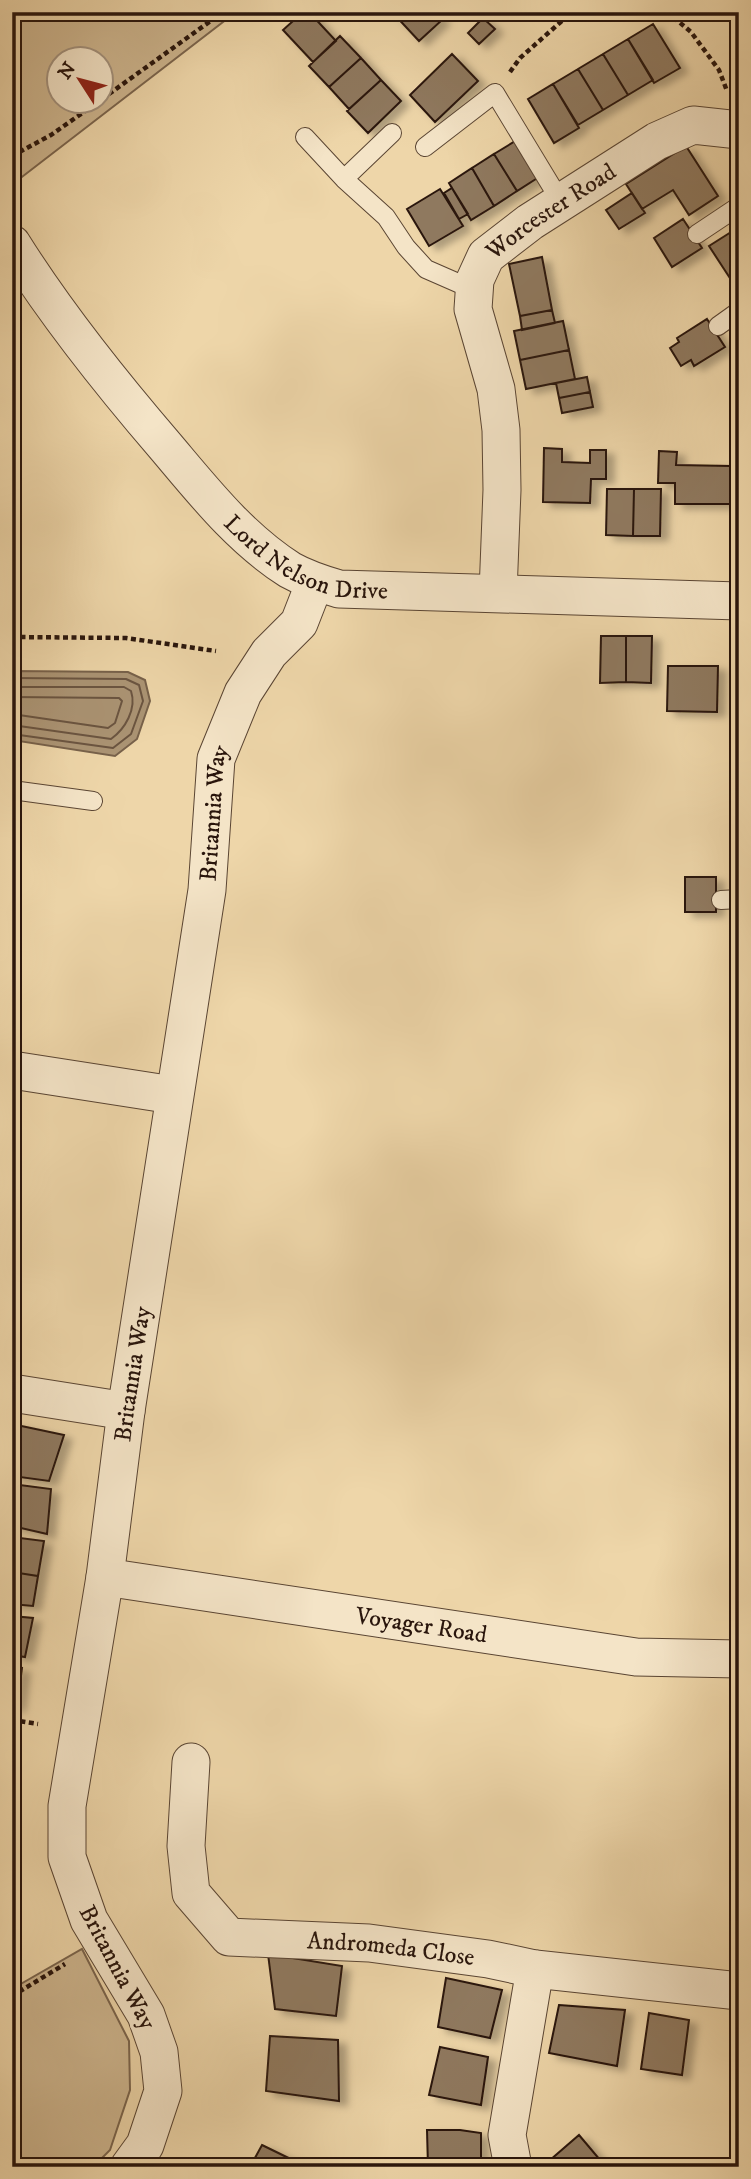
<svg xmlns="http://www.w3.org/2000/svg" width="751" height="2179" font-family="'IM FELL DW Pica',serif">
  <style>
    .green { fill: #cdb58e; stroke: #7b654d; stroke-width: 2; fill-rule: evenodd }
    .water { fill: #ab9474; stroke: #77614a; stroke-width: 2 }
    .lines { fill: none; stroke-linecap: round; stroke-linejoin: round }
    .shore { stroke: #6a5440; stroke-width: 2 }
    .building { fill: #8f795e; stroke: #29150c; stroke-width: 2; filter: url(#shadow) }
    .service-casing { stroke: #5a4533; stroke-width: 20 }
    .minor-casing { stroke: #5a4533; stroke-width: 39 }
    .path { stroke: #29150c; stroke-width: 4.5; stroke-dasharray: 5 3.5; stroke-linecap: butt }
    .service { stroke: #f4e4c7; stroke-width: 18 }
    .minor { stroke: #f4e4c7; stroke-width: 37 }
    .labels { text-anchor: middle; stroke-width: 7; stroke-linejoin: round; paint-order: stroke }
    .street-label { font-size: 24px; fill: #29150c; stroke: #f4e4c7 }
  </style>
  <defs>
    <filter id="shadow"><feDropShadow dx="8" dy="4.5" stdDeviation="3.5" flood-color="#0004"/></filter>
  </defs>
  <rect width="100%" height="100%" fill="#eed6a9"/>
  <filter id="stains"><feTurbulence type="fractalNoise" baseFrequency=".00286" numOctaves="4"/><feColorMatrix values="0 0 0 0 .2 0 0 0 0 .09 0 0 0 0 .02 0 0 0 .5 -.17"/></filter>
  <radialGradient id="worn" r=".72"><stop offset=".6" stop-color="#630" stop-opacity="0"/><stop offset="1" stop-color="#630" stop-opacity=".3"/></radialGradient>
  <path class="green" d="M12,12H236L18,180L12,138ZM60,60H102V102H60Z
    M82,1949L129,2041L130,2090L110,2150L93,2167H12V1989Z"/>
  <path class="water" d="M12,671L128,672L145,680L150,701L137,739L115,756L12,740Z"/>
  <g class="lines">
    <path class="shore" d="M12,678L126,679L139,685L143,701L131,734L113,748L12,734
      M12,687H124L131,691C137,709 125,729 111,739L12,725
      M12,697L119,698L122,701L115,723L108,728L12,714"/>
  </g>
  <path class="building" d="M303,12H309L336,41L313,62L283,30Z
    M392,12H435L442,20L419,41Z
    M483,18L495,29L479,44L468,33Z
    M653,24L680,68L654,83L628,39Z
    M340,36L361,58L329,87L309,66Z
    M628,39L653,80L628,95L603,54Z
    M452,54L478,81L435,122L410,95Z
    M603,54L628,95L603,110L578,69Z
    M361,58L381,80L349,109L329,87Z
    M578,69L603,110L578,125L553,84Z
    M381,80L401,101L368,133L347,111Z
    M553,84L579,128L554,143L528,99Z
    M517,140L539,177L517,191L494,154Z
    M686,146L718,196L689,215L673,190L642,209L626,184Z
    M494,154L517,191L494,206L472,168Z
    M472,168L494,206L471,220L449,183Z
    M452,188L468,214L459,219L444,193Z
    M440,189L463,226L429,246L407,209Z
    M632,193L645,213L619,229L606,210Z
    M683,219L702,248L672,267L654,238Z
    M739,227V292L709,246Z
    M542,257L552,310L520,316L509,264Z
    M552,310L555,323L522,330L520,316Z
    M707,319L725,347L694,366L691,360L681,366L670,348L679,342L677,338Z
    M563,321L569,350L520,360L514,331Z
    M569,350L575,379L526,389L520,360Z
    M587,377L590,392L559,398L556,383Z
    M590,392L593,407L562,413L559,398Z
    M544,448L562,449V462L590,463V450H606V479H591L590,503L543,502Z
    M659,451L677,452L676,465L731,466L730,504H675V483H658Z
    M733,488L739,489V519L731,518Z
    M607,489H634L633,536L606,535Z
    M634,489H661L660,536H633Z
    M601,636H626V682L600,683Z
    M626,636H652L651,683L626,682Z
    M668,666H718L717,712L667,711Z
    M685,877H716V912H685Z
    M12,1424L64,1435L49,1481L12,1476Z
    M12,1484L51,1489L47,1534L12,1526Z
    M12,1537L44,1541L38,1576L12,1572Z
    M12,1572L38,1576L33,1606L12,1604Z
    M12,1616L33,1618L25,1657L12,1655Z
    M12,1667L22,1668L17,1707L12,1706Z
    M268,1954L342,1966L336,2016L275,2009Z
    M446,1978L502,1990L490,2038L438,2027Z
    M559,2005L625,2010L617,2066L549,2053Z
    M649,2013L689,2020L682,2075L641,2069Z
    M270,2036L338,2040L339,2101L266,2091Z
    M440,2047L488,2057L481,2105L429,2095Z
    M427,2130H460L481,2133V2167H428Z
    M579,2135L606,2167H542Z
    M262,2145L307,2167H250Z"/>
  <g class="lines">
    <defs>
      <path id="service" d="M305,137L344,179L386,217L406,247L426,269L474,290
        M425,147L495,93L561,202
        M344,179L392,133
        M697,234L739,206
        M718,326L739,311
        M12,790L93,801
        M721,900L739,899"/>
      <g id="minor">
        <path id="s1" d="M12,244C57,316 111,383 166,447C204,492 240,538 290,570C306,579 322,584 339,589L739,601"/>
        <path id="s2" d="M498,593L502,490L501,430L496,389L473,309L475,280L486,256L530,222L657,141L693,125L739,130"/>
        <path d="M12,1070L173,1095"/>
        <path d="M12,1393L126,1411"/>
        <path id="s3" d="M105,1577L636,1657L739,1659"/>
        <path id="s4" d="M191,1762L186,1846L191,1893L229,1937L369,1943L488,1959L535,1969L739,1991"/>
        <path id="s5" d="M129,2167L145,2145L163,2091L159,2052L146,2015L89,1920L67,1857V1806L105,1577L126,1411L207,890L216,759L243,693L269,653L299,623L315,582"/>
        <path d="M513,2167L507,2135L535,1969"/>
      </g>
    </defs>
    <use href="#service" class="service-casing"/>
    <use href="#minor" class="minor-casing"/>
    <path class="path" d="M667,12L691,32L719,70L727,91
      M510,72L520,58L572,12
      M102,99L223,12
      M12,156L51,135L98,102
      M12,637L126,638L216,651
      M12,1720L38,1724
      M12,1996L65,1964"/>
    <use href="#service" class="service"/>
    <use href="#minor" class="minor"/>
  </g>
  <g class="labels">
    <g class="street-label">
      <text dy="8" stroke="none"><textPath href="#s2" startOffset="422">Worcester Road</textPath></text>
      <text dy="8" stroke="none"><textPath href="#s1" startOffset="441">Lord Nelson Drive</textPath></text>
      <text dy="8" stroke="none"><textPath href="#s5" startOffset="1395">Britannia Way</textPath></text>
      <text dy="8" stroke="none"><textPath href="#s5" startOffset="828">Britannia Way</textPath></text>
      <text dy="8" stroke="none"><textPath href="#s3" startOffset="320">Voyager Road</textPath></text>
      <text dy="8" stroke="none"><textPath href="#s4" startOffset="352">Andromeda Close</textPath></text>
      <text transform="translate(118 1967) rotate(62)" y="8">Britannia Way</text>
    </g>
  </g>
  <rect width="751" height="2179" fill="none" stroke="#eed6a9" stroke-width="42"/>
  <rect x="14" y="14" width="723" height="2151" fill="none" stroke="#29150c" stroke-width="3.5"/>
  <rect x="21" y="21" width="709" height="2137" fill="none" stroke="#29150c" stroke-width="2"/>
  <g transform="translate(80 80) rotate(306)"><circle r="33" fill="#f4e4c7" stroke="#a3917c" stroke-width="2"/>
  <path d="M0-5L12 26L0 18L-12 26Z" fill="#8f2418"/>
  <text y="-10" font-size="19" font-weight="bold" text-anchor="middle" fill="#29150c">N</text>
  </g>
  <rect width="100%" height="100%" filter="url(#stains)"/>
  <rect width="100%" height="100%" fill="url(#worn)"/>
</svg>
